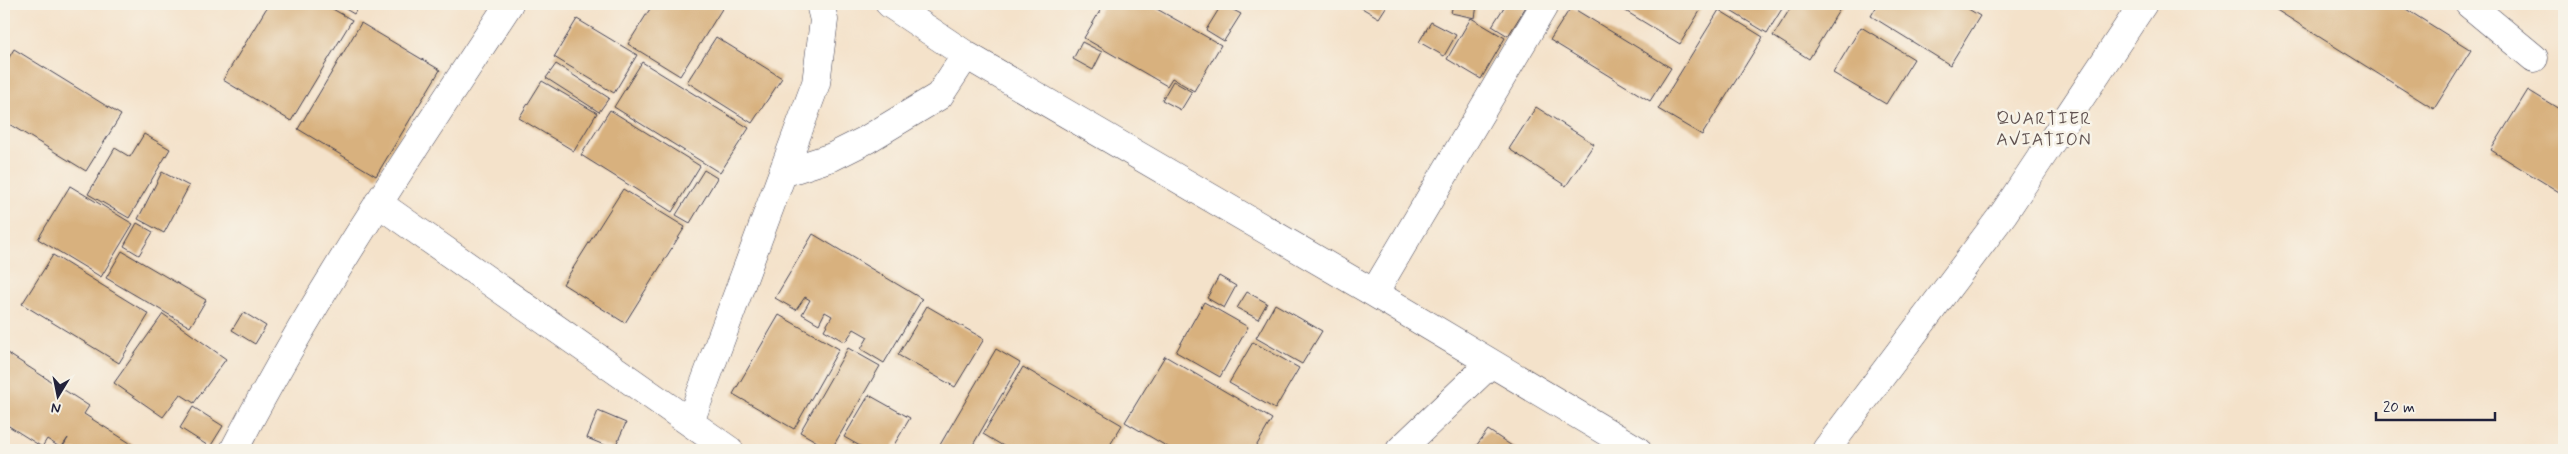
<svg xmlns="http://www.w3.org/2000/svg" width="2568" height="454" font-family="Mynerve,sans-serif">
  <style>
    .building { fill: #d8b17e }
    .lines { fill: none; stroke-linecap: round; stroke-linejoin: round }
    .street-casing { stroke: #423f50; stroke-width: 29 }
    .street { stroke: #fff; stroke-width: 28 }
    .labels { text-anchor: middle; stroke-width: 5; stroke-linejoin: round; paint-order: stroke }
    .neighbourhood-label { font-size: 18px; letter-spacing: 1px; fill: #625452; stroke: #f7f3e8 }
  </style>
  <rect width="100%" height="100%" fill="#f7f3e8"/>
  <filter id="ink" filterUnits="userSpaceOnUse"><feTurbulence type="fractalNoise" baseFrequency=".02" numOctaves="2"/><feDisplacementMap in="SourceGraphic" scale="10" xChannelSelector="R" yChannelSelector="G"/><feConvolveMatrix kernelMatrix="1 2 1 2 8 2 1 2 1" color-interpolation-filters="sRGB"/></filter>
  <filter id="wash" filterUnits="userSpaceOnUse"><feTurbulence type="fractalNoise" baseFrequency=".0096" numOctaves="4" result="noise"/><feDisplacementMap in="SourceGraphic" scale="20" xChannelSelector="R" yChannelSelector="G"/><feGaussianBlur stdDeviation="1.12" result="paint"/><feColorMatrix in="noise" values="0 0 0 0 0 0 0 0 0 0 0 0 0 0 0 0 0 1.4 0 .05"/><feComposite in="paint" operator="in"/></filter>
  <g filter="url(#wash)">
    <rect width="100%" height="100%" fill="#f4e2ca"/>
    <g id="blocks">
      <path class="building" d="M269,4H324L352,20L291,121L223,80Z
        M337,4H360L354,14Z
        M653,4H725L680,76L628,44Z
        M1104,4H1148L1221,45L1194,91L1172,78L1167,86L1084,38Z
        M1222,4L1241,14L1224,41L1206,30Z
        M1355,4H1388L1379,18Z
        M1453,4L1477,5L1475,18L1451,13Z
        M1506,4L1527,5L1508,36L1492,26Z
        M1614,4H1699L1703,6L1680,44Z
        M1719,4H1785L1767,33Z
        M1793,4H1843L1809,59L1773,36Z
        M1878,4H1960L1980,16L1950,65L1871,16Z
        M2267,4H2398L2471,50L2434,109Z
        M1571,7L1671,68L1650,101L1550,40Z
        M1719,10L1763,37L1702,135L1658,109Z
        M1471,18L1505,38L1481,79L1447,59Z
        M577,19L637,55L614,93L554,57Z
        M1431,22L1456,35L1444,56L1419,42Z
        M361,23L440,70L376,176L298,129Z
        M1861,27L1914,59L1886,104L1833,73Z
        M716,37L782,78L752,123L687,82Z
        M1082,42L1102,52L1093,70L1073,59Z
        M14,49L121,115L86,171L4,121V66Z
        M642,62L749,128L720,173L614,107Z
        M556,64L609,98L599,112L546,78Z
        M542,81L597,113L574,151L519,118Z
        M1173,81L1192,92L1181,110L1162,100Z
        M2528,90L2564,112V195L2491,150Z
        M1536,107L1594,144L1566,186L1509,149Z
        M610,110L700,166L672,212L581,155Z
        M144,134L170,149L129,218L88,194L115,148L130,157Z
        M704,170L717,178L690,223L676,215Z
        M162,172L189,186L164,233L138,219Z
        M70,186L133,224L101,277L38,239Z
        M623,189L685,227L625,323L563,284Z
        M137,223L153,232L139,255L124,246Z
        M813,234L922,299L884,363L861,349L868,337L854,329L845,342L824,330L832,316L825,312L819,324L802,314L810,300L805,297L796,310L775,298Z
        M122,251L206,300L190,327L106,278Z
        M53,255L149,314L119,363L22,304Z
        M1219,276L1236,286L1224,308L1207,298Z
        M1247,292L1267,303L1258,319L1237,308Z
        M1204,302L1248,327L1220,377L1176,352Z
        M1275,304L1322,331L1302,364L1256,338Z
        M927,306L984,339L955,387L898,355Z
        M243,312L266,326L255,344L232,330Z
        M163,314L226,359L194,403L180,394L163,417L114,383Z
        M779,315L839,349L794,429L733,394Z
        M1253,342L1299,368L1275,409L1229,383Z
        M848,348L880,366L831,450L800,432Z
        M996,349L1020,363L970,450H937Z
        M4,351L89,406L84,414L141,450H61L68,438L61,448L47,439L42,447L4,423Z
        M1165,356L1272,419L1254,450H1173L1125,422Z
        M1023,367L1122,425L1107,450H1010L983,434Z
        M869,395L910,418L891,450H867L844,437Z
        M193,407L223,426L210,447L180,428Z
        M598,411L626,423L614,449L587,438Z
        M1488,430L1518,450H1473Z"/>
    </g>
  </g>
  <g filter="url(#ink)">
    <use href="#blocks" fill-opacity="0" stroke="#423f50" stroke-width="1"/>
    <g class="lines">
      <defs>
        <path id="street" d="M890,4L966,55L1374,293L1637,450
          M2469,4L2534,58
          M783,173L832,157L866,140L939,96L966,55
          M378,203L729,450
          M1374,293L1545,4
          M690,422L816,83L824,20L820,4
          M234,450C314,295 413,150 509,4
          M1400,450L1491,363
          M1826,450L2004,213L2143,4"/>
      </defs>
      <use href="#street" class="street-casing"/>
      <use href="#street" class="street"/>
    </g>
  </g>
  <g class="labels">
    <g class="neighbourhood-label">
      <text x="2044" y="124">QUARTIER<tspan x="2044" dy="21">AVIATION</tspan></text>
    </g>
  </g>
  <rect width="2568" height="454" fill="none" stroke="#f7f3e8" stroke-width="20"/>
  <g transform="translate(58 396) rotate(190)" stroke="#f7f3e8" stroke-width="4" paint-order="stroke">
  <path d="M0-4L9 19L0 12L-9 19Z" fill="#22223b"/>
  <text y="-8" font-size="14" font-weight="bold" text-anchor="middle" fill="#22223b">N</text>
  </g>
  <path d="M2376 412v8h119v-8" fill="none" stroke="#22223b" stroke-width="2.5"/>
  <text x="2383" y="412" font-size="15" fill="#22223b" stroke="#f7f3e8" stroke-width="4" paint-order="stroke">20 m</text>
</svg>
